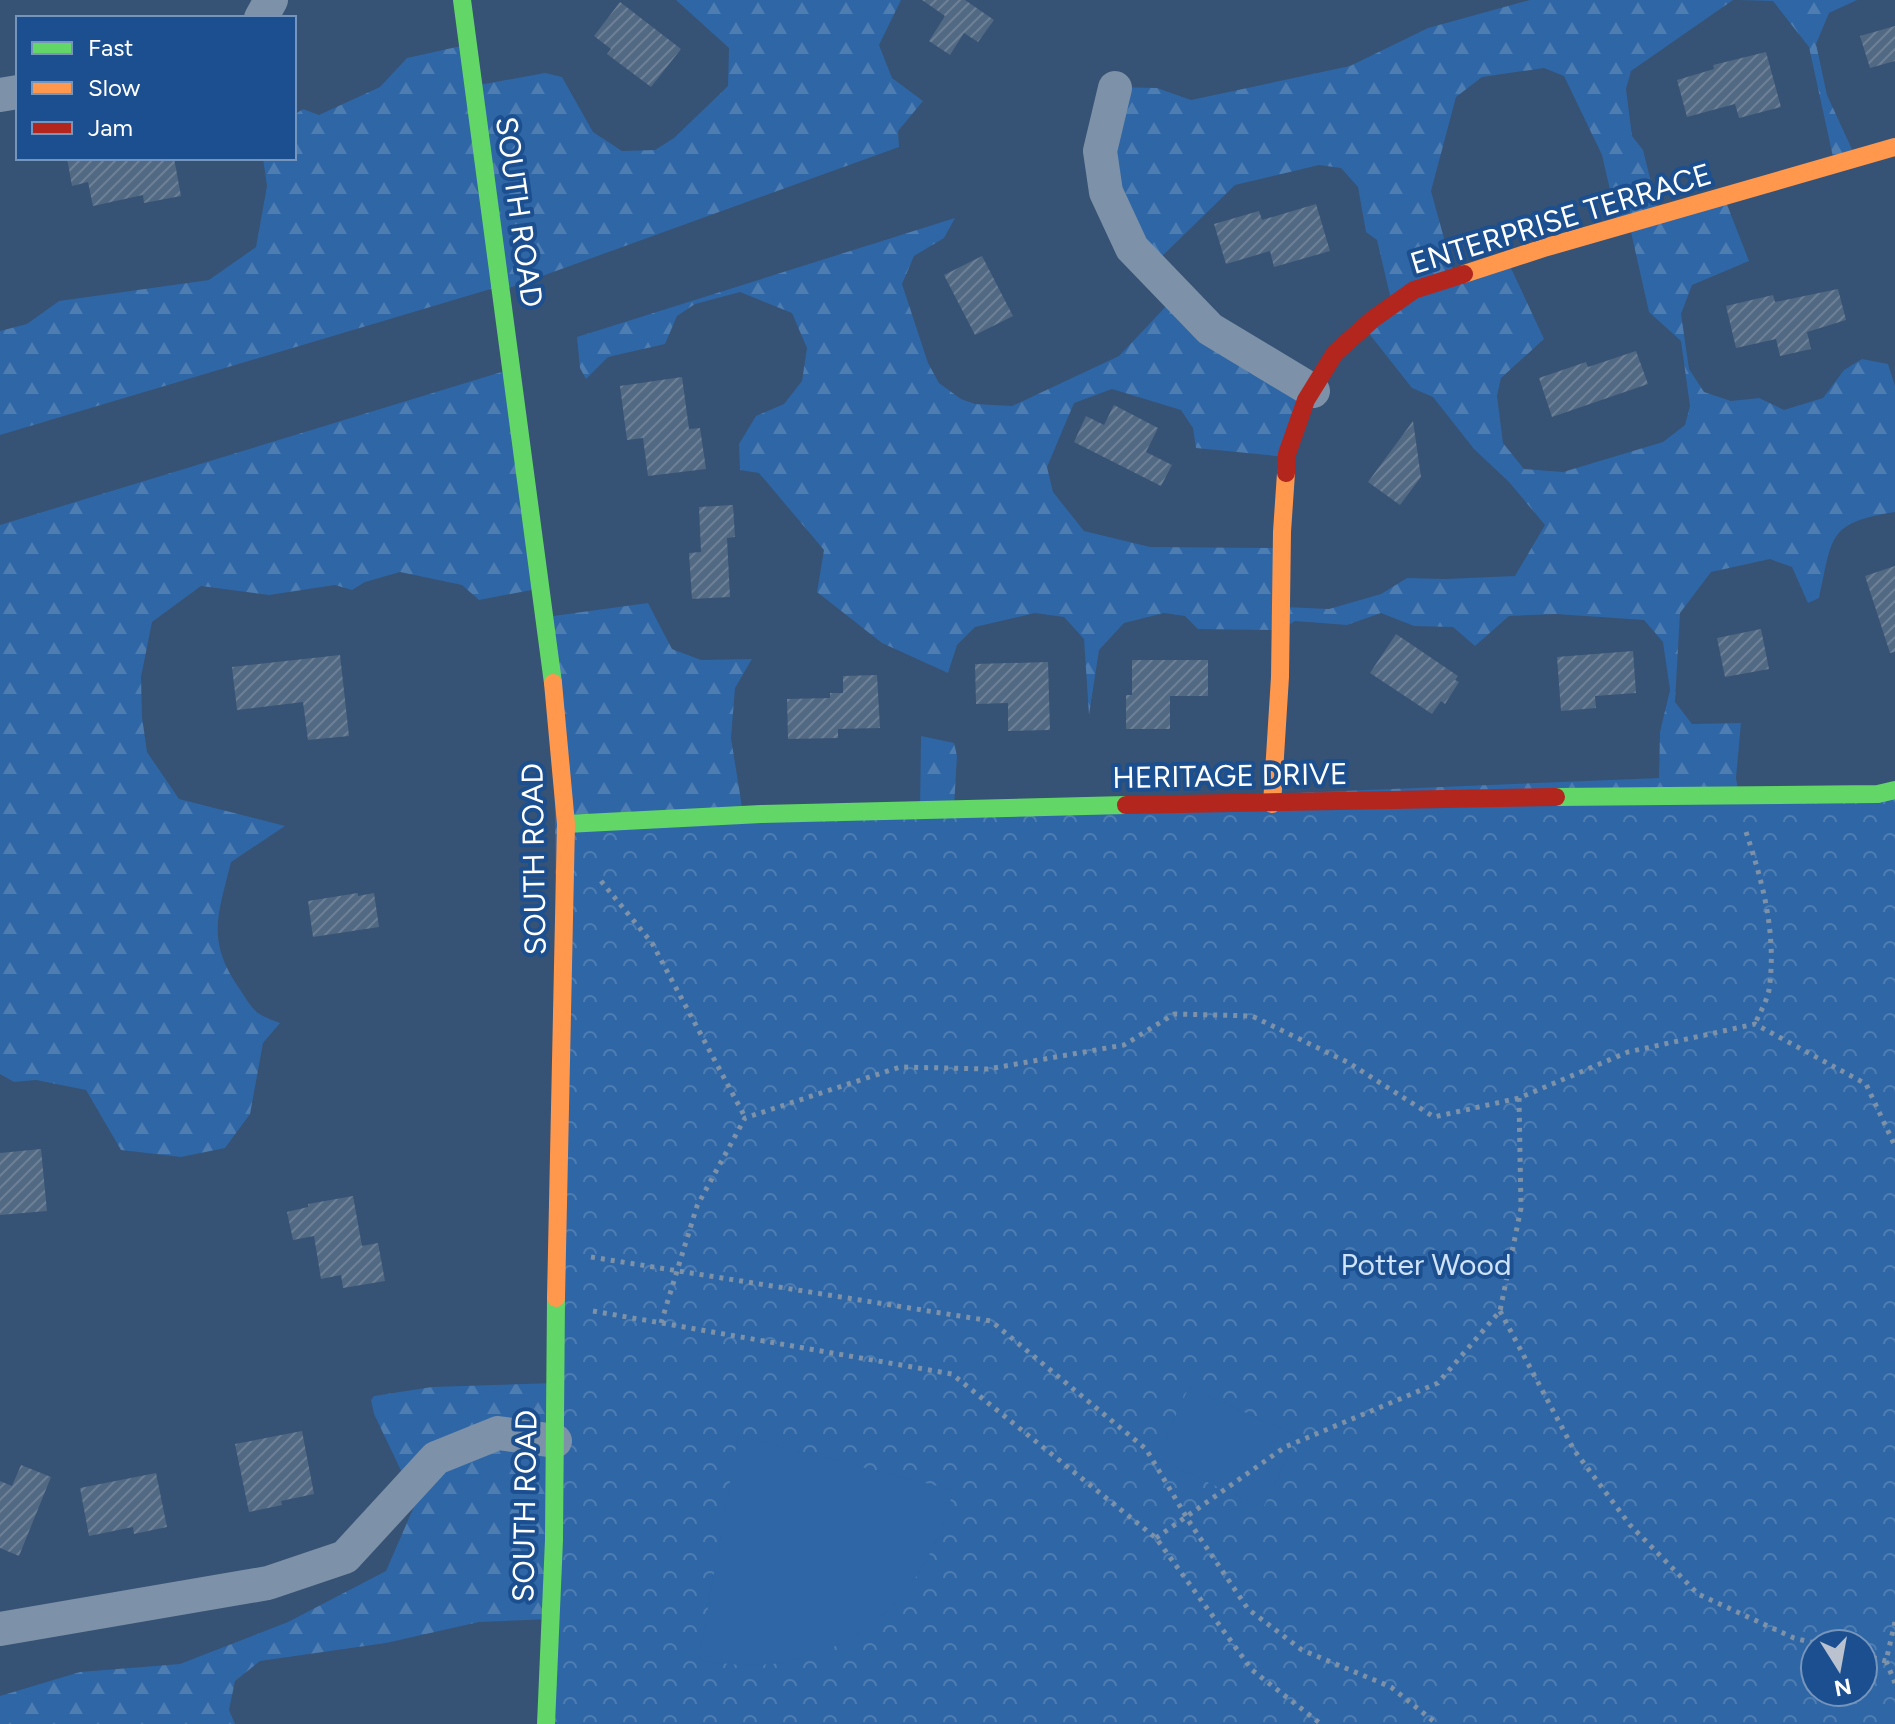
<svg xmlns="http://www.w3.org/2000/svg" width="1895" height="1724" font-family="Figtree,sans-serif">
  <style>
    .forest { fill: url(#forest-firs); fill-rule: evenodd }
    .park { fill: url(#park-crowns); fill-rule: evenodd }
    .garden { fill: #2f66a5 }
    .building { fill: url(#building-hatch) }
    .lines { fill: none; stroke-linecap: round; stroke-linejoin: round }
    .path { stroke: #7d92a8; stroke-width: 5; stroke-dasharray: 4 6; stroke-linecap: butt }
    .street { stroke: #7d92a8; stroke-width: 34 }
    .fast { stroke: #63d668; stroke-width: 18 }
    .slow { stroke: #ff974d; stroke-width: 18 }
    .jam { stroke: #b3261e; stroke-width: 18 }
    .labels { text-anchor: middle; stroke-width: 8; stroke-linejoin: round; paint-order: stroke }
    .street-label { font-size: 30px; fill: #fff; stroke: #1b4f8f }
    .park-label { font-size: 30px; fill: #cfe3fa; stroke: #1b4f8f }
  </style>
  <defs>
    <pattern id="forest-firs" width="22" height="20" patternUnits="userSpaceOnUse" patternTransform="scale(2)"><rect width="22" height="20" fill="#2f66a5"/><path d="M5 1l3.5 6h-7zM16 11l3.5 6h-7z" fill="#4e7db2"/></pattern>
    <pattern id="park-crowns" width="20" height="18" patternUnits="userSpaceOnUse" patternTransform="scale(2)"><rect width="20" height="18" fill="#2f66a5"/><path d="M2 6a3 3 0 1 1 6 0M12 15a3 3 0 1 1 6 0" fill="none" stroke="#4e7db2"/></pattern>
    <pattern id="building-hatch" width="6" height="6" patternUnits="userSpaceOnUse" patternTransform="scale(2)"><rect width="6" height="6" fill="#526984"/><path d="M-1 1l2-2M0 6l6-6M5 7l2-2" fill="none" stroke="#6c8096"/></pattern>
  </defs>
  <rect width="100%" height="100%" fill="#365274"/>
  <path class="forest" d="M676,0H901L879,45L892,78L923,101L898,131L899,147L509,288H494L0,435V331L27,324L59,301L209,280L256,247L267,186L263,158H294V115L303,109L319,115L380,87L407,58L470,44L479,85L545,73L562,77L593,132L622,151L655,150L674,138L728,86L729,48Z
    M1530,0H1733L1631,71L1626,89L1632,136L1643,150L1659,214L1726,202L1749,261L1692,285L1681,314L1689,369L1704,392L1731,401L1759,398L1784,410L1823,398L1844,370L1862,359L1888,364L1895,386V512C1826,523 1833,537 1819,598L1808,603L1792,567L1770,559L1711,572L1680,613L1675,702L1692,724L1741,723L1736,778L1895,1724L551,1619L479,1622L386,1643L260,1661L235,1681L229,1710L235,1724H0V1696L80,1672L180,1664L288,1622L386,1571L416,1502L374,1414L371,1400L374,1396L432,1387L555,1383L560,1346L553,616L648,603L672,649L701,660L752,659L735,688L731,738L743,813H920L921,736L954,743L957,756L954,807L1659,778L1660,732L1670,690L1663,642L1644,620L1556,614L1509,616L1475,646L1453,627L1414,626L1381,613L1347,625L1295,621L1280,630L1198,629L1185,616L1164,613L1124,623L1099,650L1089,715L1084,639L1064,617L1035,613L975,627L957,645L948,673L882,643L817,592L824,550L759,473L740,470L739,444L756,416L784,404L802,381L807,348L792,313L740,292L695,304L677,316L665,344L608,357L586,379L580,368L577,337L955,218L944,238L914,256L902,284L928,363L939,383L961,399L975,404L1012,406L1119,356L1173,299L1305,388L1286,457L1196,448L1193,428L1181,410L1112,389L1074,403L1047,467L1053,492L1084,531L1150,547L1280,548L1285,607L1329,609L1381,594L1407,578L1445,579L1515,576L1545,525L1509,482L1474,449L1433,397L1412,388L1367,331L1392,304L1377,240L1366,232L1358,187L1341,168L1319,165L1235,185L1151,267L1107,194L1114,87L1157,88L1191,100L1350,66L1428,28ZM1544,68L1564,76L1602,155L1618,225L1631,232L1649,312L1681,341L1690,406L1685,425L1663,442L1563,472L1524,469L1503,443L1497,396L1501,378L1544,339L1510,266L1455,278L1431,191L1456,97L1482,77ZM1815,1644H1863V1692H1815Z
    M1738,0H1857L1829,13L1816,44L1827,95L1856,158L1835,166L1809,47L1773,1Z
    M508,370L542,588L479,600L462,585L400,572L365,582L352,590L335,585L269,595L201,586L152,622L141,677L142,717L147,752L179,799L285,826L231,862C218,915 206,940 239,988C255,1012 253,1013 280,1023L263,1043L250,1114L225,1148L181,1157L121,1150L86,1090L36,1080L14,1082L0,1074V525Z"/>
  <path class="park" d="M1895,795V1724H546L566,824ZM1815,1644H1863V1692H1815Z"/>
  <path class="garden" d="M1189,1387L1297,1436L1263,1508L1156,1458Z
    M738,1436L953,1490C932,1586 861,1659 760,1665C739,1666 719,1663 699,1660Z"/>
  <path class="building" d="M922,0H965L994,20L978,42L964,33L950,55L929,41L945,16Z
    M620,2L681,49L651,87L607,54L611,49L594,36Z
    M1895,26V61L1870,68L1860,36Z
    M1766,52L1781,107L1739,118L1735,104L1687,117L1677,80L1714,69L1713,65Z
    M67,158H174L181,196L144,203L143,195L93,206L88,182L72,186Z
    M1316,204L1330,251L1274,267L1270,251L1226,264L1214,224L1259,211L1262,220Z
    M982,256L1013,316L975,335L944,275Z
    M1838,289L1846,320L1807,332L1811,349L1780,356L1776,339L1736,348L1726,306L1773,295L1775,302Z
    M1636,351L1648,384L1552,417L1539,378L1586,362L1588,367Z
    M682,377L689,429L700,428L706,469L648,476L643,438L627,440L620,386Z
    M1114,405L1158,428L1146,452L1172,465L1161,486L1074,442L1086,416L1104,425Z
    M1413,421L1421,477L1400,505L1368,482Z
    M733,505L735,537L727,538L730,597L692,599L689,553L701,552L699,507Z
    M1895,566V652L1890,653L1865,576Z
    M1761,629L1769,669L1725,677L1717,638Z
    M1396,634L1458,676L1455,680L1459,682L1445,704L1441,701L1432,714L1370,673Z
    M1633,651L1636,693L1595,696L1596,708L1561,711L1557,657Z
    M340,655L349,736L308,740L303,702L237,710L232,667Z
    M1132,660H1208V696H1170V729H1126V695H1132Z
    M1048,662L1050,730L1008,731V703L976,704L975,664Z
    M877,675L880,728L838,729V738L788,739L787,699L830,698V693H843V676Z
    M358,893V896L374,893L379,927L313,937L308,901Z
    M41,1149L47,1211L0,1215V1153Z
    M353,1196L362,1246L378,1243L385,1281L343,1288L341,1275L321,1279L314,1236L293,1240L287,1212L308,1207V1204Z
    M302,1431L314,1494L281,1501L282,1505L249,1512L235,1444Z
    M21,1465L51,1477L19,1556L0,1548V1481L12,1486Z
    M156,1473L167,1527L134,1534L133,1527L89,1536L80,1488Z"/>
  <g class="lines">
    <path class="path" d="M1746,832C1763,883 1777,935 1769,990C1767,1001 1759,1014 1755,1024
      M601,881L652,943L745,1117
      M591,1257L991,1321L1146,1449L1190,1523L1248,1609L1302,1650L1391,1687L1437,1724
      M593,1311L952,1374L1156,1538L1252,1670L1321,1724
      M1500,1311L1574,1450L1630,1525L1698,1594L1794,1638L1818,1644
      M661,1323L697,1206L745,1118L900,1067L988,1069L1124,1045L1174,1014L1252,1016L1349,1063L1434,1117L1519,1098L1628,1052L1755,1024L1866,1084L1895,1146
      M1156,1538L1285,1447L1438,1383L1500,1311L1521,1208L1519,1098
      M1895,1622L1886,1661L1895,1683
      M1863,1655L1886,1661"/>
    <path class="street" d="M261,18L271,0
      M1115,88L1100,151L1106,192L1132,248L1210,329L1313,391
      M0,95L18,92
      M0,1629L268,1583L345,1557L436,1458L498,1433L555,1441"/>
    <path class="fast" d="M462,0L553,683
      M1556,797L1878,794L1895,790
      M566,824L761,814L1126,805
      M546,1724L554,1540L556,1298"/>
    <path class="slow" d="M1464,274L1547,247L1895,147
      M553,683L566,824L556,1298
      M1272,804L1280,677L1282,532L1286,473"/>
    <path class="jam" d="M1286,473L1287,454L1306,400L1335,353L1373,319L1414,290L1464,274
      M1126,805L1556,797"/>
  </g>
  <g class="labels">
    <g class="street-label">
      <text transform="translate(519 212) rotate(82)" y="10">SOUTH ROAD</text>
      <text transform="translate(1561 219) rotate(-17)" y="10">ENTERPRISE TERRACE</text>
      <text transform="translate(1230 776) rotate(-1)" y="10">HERITAGE DRIVE</text>
      <text transform="translate(534 859) rotate(-91)" y="10">SOUTH ROAD</text>
      <text transform="translate(525 1506) rotate(-89)" y="10">SOUTH ROAD</text>
    </g>
    <g class="park-label">
      <text x="1426" y="1275">Potter Wood</text>
    </g>
  </g>
  <rect x="16" y="16" width="280" height="144" fill="#1b4f8f" stroke="#7695bc" stroke-width="2"/>
  <rect x="32" y="42" width="40" height="12" fill="#63d668" stroke="#7695bc" stroke-width="2"/>
  <text x="88" y="56" font-size="24" fill="#ffffff">Fast</text>
  <rect x="32" y="82" width="40" height="12" fill="#ff974d" stroke="#7695bc" stroke-width="2"/>
  <text x="88" y="96" font-size="24" fill="#ffffff">Slow</text>
  <rect x="32" y="122" width="40" height="12" fill="#b3261e" stroke="#7695bc" stroke-width="2"/>
  <text x="88" y="136" font-size="24" fill="#ffffff">Jam</text>
  <g transform="translate(1839 1668) rotate(169)"><circle r="38" fill="#1b4f8f" stroke="#7695bc" stroke-width="2"/>
  <path d="M0-6L14 30L0 20L-14 30Z" fill="#b9c2ce"/>
  <text y="-12" font-size="22" font-weight="bold" text-anchor="middle" fill="#ffffff">N</text>
  </g>
</svg>
